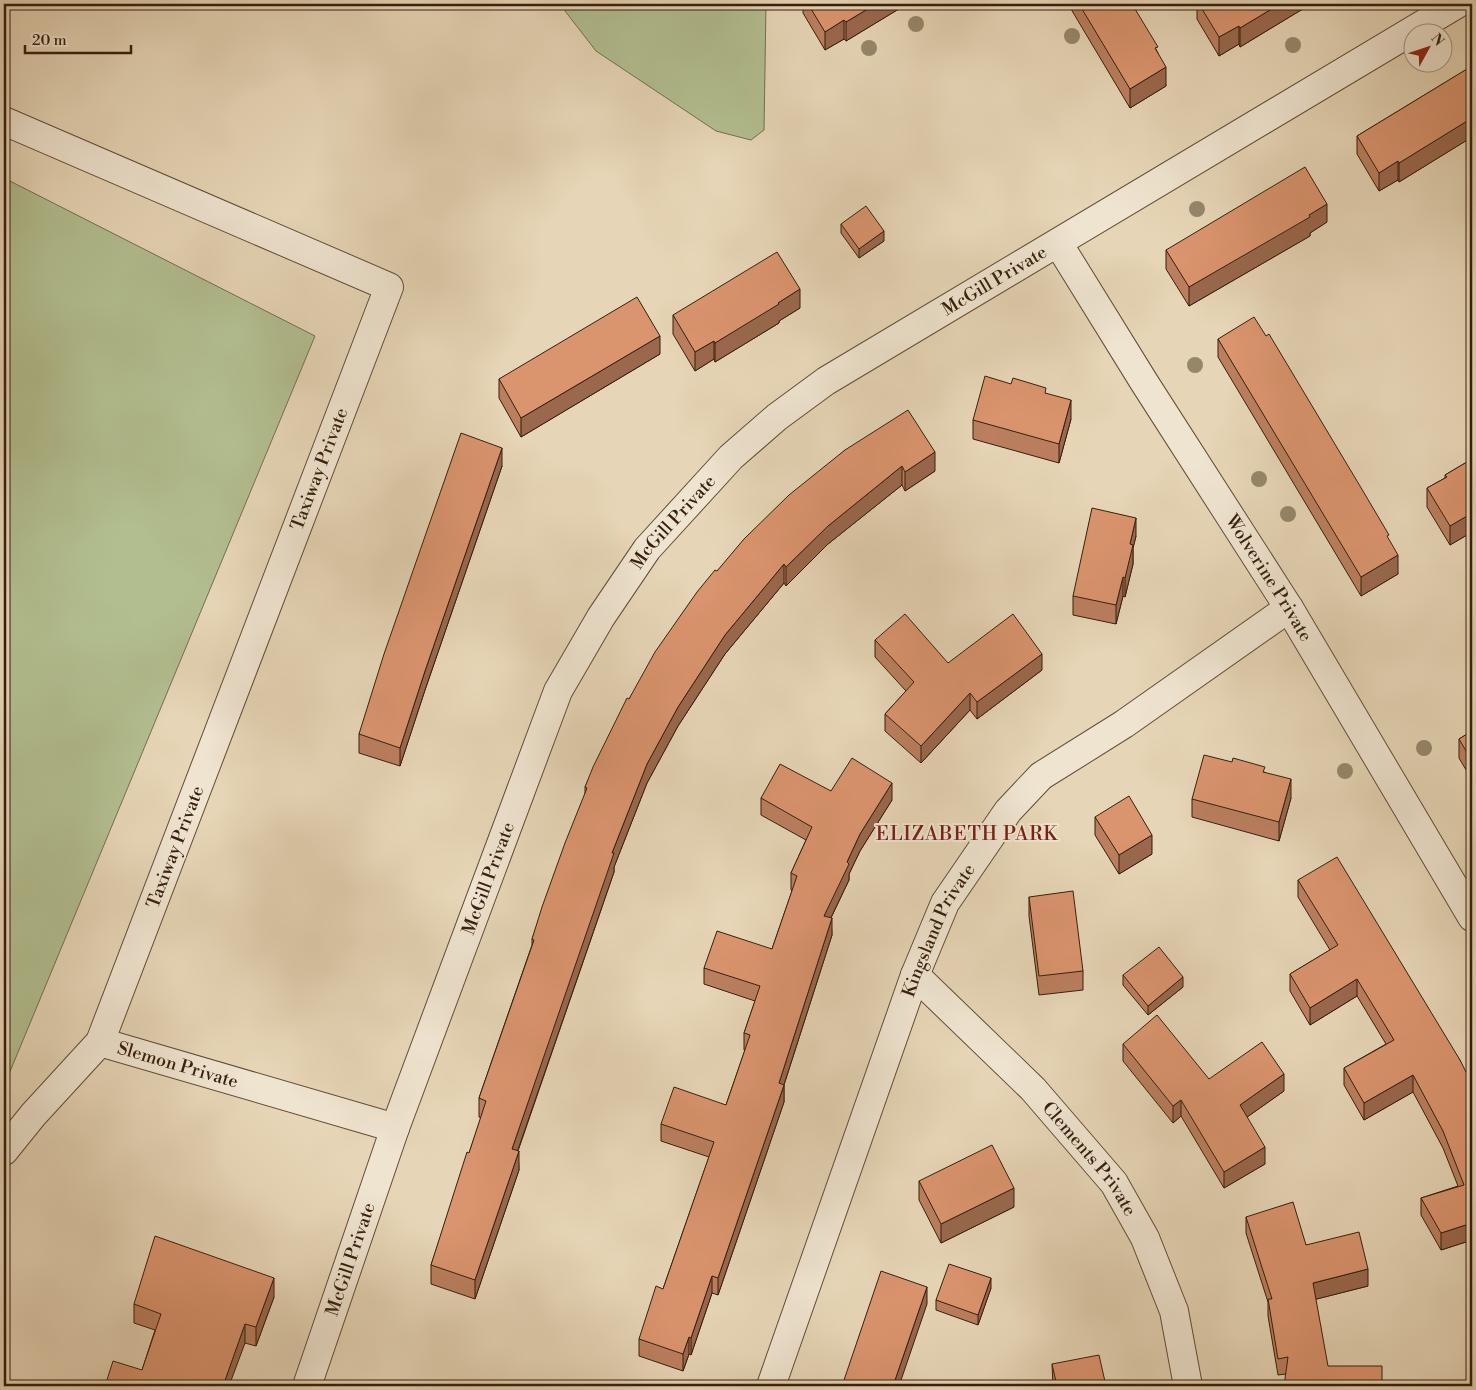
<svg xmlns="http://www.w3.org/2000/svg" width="1476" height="1390" font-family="'Libre Bodoni',serif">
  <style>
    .green { fill: #b2be90; stroke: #746e4e }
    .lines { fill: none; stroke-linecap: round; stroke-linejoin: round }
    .minor-casing { stroke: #624c37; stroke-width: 30 }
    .minor { stroke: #efe4d0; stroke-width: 28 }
    .tree { fill: #96876b }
    .wall { fill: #bb7f5f; stroke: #361f0d }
    .shaded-wall { fill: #99684d; stroke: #361f0d }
    .building { fill: #da946e; stroke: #361f0d }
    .labels { text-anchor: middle; stroke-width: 4; stroke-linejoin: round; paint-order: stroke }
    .street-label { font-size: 18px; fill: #361f0d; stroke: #efe4d0 }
    .neighbourhood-label { font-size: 19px; letter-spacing: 1px; fill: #7a1f14; stroke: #efe4d0 }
  </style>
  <rect width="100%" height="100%" fill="#e6d5b6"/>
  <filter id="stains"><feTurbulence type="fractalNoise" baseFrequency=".004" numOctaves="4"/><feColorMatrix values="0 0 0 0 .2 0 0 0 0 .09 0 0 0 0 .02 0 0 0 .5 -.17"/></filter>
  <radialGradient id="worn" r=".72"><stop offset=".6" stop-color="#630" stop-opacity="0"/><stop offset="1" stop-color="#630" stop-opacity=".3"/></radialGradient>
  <path class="green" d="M568,4H766L764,130L751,140L716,131L596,51L565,11Z
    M4,178L315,336L4,1086Z"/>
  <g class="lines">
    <defs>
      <g id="minor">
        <path d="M4,121L389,287L100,1042L33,1115L4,1151"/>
        <path id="s1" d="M1058,243L1144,382L1289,608L1472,917"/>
        <path id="s2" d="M915,975L1033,1089L1114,1183L1145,1238L1174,1311L1188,1386"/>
        <path id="s3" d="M100,1042L395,1128"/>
        <path id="s4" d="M307,1386L395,1128L558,691L601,617L647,549L731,457L777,417L826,381L1457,4"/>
        <path id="s5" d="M771,1386L915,975L945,903L1008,811L1041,776L1124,724L1289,608"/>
      </g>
    </defs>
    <use href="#minor" class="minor-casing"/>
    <use href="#minor" class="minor"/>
  </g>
  <g class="tree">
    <circle cx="916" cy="24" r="8"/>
    <circle cx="1072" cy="36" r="8"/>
    <circle cx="1293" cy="45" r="8"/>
    <circle cx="869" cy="48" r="8"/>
    <circle cx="1197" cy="209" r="8"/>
    <circle cx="1195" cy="365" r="8"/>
    <circle cx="1259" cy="479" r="8"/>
    <circle cx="1288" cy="514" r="8"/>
    <circle cx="1424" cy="748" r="8"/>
    <circle cx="1345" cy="771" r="8"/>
  </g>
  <path class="wall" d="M803,4H907L846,41L844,39L825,50L803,13Z
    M1068,4H1132L1158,53L1166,86L1130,108Z
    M1197,4H1311L1240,47L1239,44L1219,56L1197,19Z
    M1472,66V137L1399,182L1398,180L1379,191L1357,154V136Z
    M1327,222L1310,233V236L1189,306L1166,269V250Z
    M841,224L884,241L859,258L841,233Z
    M800,308L779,321V323L715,362L714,359L695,371L673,334V315Z
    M1218,339L1389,541L1398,574L1361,596L1218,357Z
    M660,354L521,437L499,398V379Z
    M1046,393L1071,419L1059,463L973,439V420Z
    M845,450L935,471L905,491L902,485L828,544L786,586L784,583L725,654L678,726L647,783L614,867V872L518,1151L519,1170L475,1299L431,1284V1265L481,1118L479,1117V1098L532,945V939L585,795V787L629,699L717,571Z
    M1472,459V532L1450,545L1427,507V488L1445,478V475Z
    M502,466L425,690L400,766L359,753V734Z
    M1136,536L1133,548V564L1125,597L1123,596L1116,624L1073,615V596Z
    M875,640L948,663L1042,670L977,719L970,710L921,763L885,731V714L906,691L875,657Z
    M1472,731V780L1459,758V739Z
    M1265,772L1291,798L1279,841L1192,817V799Z
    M831,791L892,800L860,851L849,874V880L831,918L832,935L784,1085V1102L718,1295L712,1293L691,1355L689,1354L683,1371L639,1356V1339L663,1289L709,1157L661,1141V1124L726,1105L745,1050H744V1033L755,1001L704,984V968L772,949L792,891L791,890V873L806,840L761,815V798Z
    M1095,817L1152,854L1119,874L1095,835Z
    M1298,880L1460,1060L1472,1240L1441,1250L1421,1215V1198L1458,1186L1443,1148L1413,1092L1364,1120L1344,1085V1068L1386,1044L1357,996L1310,1025L1290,991V974L1330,950L1298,897Z
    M1029,897L1083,971V990L1039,995L1029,916Z
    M1123,975L1183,987L1148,1015L1123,985Z
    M1123,1044L1209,1079L1284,1091L1247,1117L1265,1164L1224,1188L1181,1116L1173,1123L1123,1061Z
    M919,1181L1014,1207L941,1243L919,1200Z
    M1246,1217L1306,1245L1368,1286L1316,1299L1286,1374L1278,1375L1268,1316V1302L1246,1233Z
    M991,1288L978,1325L936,1310V1300Z
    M274,1297L256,1346L245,1343L142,1370L155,1330L134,1323V1304Z
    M1052,1364L1106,1386H1053Z"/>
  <path class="shaded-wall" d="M876,4H907L846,41V22Z
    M1280,4H1311L1240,47V28Z
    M844,20V39L825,50V32Z
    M1239,26V44L1219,56V37Z
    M1166,67V86L1130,108V89Z
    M1472,118V137L1399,182V163Z
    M1398,161V180L1379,191V173Z
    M1327,204V222L1310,233V236L1189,306V287Z
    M884,231V241L859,258V249Z
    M800,289V308L779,321V323L715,362V343Z
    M660,336V354L521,437V418Z
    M714,341V359L695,371V352Z
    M1071,400V419L1059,463V444Z
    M502,448V466L425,690L400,766V748L425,671Z
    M935,452V471L905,491V472Z
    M902,466V485L828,544L786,586V567L828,526Z
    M1472,513V532L1450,545V526Z
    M1136,518V536L1133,548V564L1125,597V578L1130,544Z
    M1398,555V574L1361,596V577Z
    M784,564V583L725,654L678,726L647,783L614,867V872L512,1167V1149L612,853L647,764L678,707L725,635Z
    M1123,577V596L1116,624V605Z
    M1042,654V670L977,719V702Z
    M970,693V710L921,763V746Z
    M1291,779V798L1279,841V822Z
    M892,783V800L860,851L849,874V880L824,932V916L847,862L860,834Z
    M1152,835V854L1119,874V855Z
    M832,918V935L779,1100V1083Z
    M1183,977V987L1148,1015V1006Z
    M1357,979V996L1310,1025V1008Z
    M1284,1074V1091L1240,1122V1105Z
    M1413,1075V1092L1364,1120V1103Z
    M784,1085V1102L718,1295V1278Z
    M1181,1100V1116L1173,1123V1106Z
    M1265,1147V1164L1224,1188V1172Z
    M519,1151V1170L475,1299V1280Z
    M1014,1188V1207L941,1243V1224Z
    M1472,1223V1240L1441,1250V1233Z
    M1368,1269V1286L1313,1300V1283Z
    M712,1276V1293L691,1355V1338Z
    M274,1278V1297L256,1346V1327Z
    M991,1278V1288L978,1325V1315Z
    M927,1287V1304L899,1386H893Z
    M245,1324V1343L229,1386H223Z
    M689,1337V1354L683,1371V1354Z"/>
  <path class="building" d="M808,4H876L846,22L844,20L825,32Z
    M1079,4H1132L1158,47L1155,48L1166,67L1130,89Z
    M1199,4H1280L1240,28L1239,26L1219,37Z
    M1472,66V118L1399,163L1398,161L1379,173L1357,136Z
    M1305,167L1327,204L1309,215L1310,217L1189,287L1166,250Z
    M866,206L884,231L859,249L841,224Z
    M777,252L800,289L778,303L779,304L715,343L714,341L695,352L673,315Z
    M637,297L660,336L521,418L499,379Z
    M1254,317L1266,336L1269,334L1360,486L1389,535L1387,536L1398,555L1361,577L1218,339Z
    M985,376L1011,384L1013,378L1046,388L1045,393L1071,400L1059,444L973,420Z
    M908,410L935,452L905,472L902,466L828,526L786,567L784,564L725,635L678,707L647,764L612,853H614L512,1149L519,1151L475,1280L431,1265L467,1152L469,1153L486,1101L479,1098L534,940L532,939L542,907L565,843L587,788L585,787L593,767L627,698L629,699L655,652L697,592L715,570L717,571L744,539L789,495L845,450Z
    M461,433L502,448L425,671L400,748L359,734L384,654Z
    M1472,459V513L1450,526L1427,488L1447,477L1445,475Z
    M1092,508L1136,518L1130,544L1133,545L1125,578L1123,577L1116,605L1073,596Z
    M905,614L948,663L1013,614L1042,654L977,702L970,693L921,746L885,714L914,682L875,640Z
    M1472,731V761L1459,739Z
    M1204,755L1232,762L1233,758L1265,767L1263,772L1291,779L1279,822L1192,799Z
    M852,758L892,783L860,834L847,862L849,864L824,916L832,918L779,1083L784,1085L718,1278L712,1276L691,1338L689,1337L683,1354L639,1339L656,1286L663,1289L714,1142L661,1124L674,1087L726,1105L750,1035L744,1033L760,986L704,968L717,931L772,949L797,876L791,873L812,827L761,798L780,764L831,791Z
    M1129,796L1152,835L1119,855L1095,817Z
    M1337,857L1460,1060L1472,1084V1223L1441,1233L1421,1198L1464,1185L1443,1131L1413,1075L1364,1103L1344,1068L1394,1040L1357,979L1310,1008L1290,974L1338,945L1298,880Z
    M1073,891L1083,971L1039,976L1029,897Z
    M1159,947L1183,977L1148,1006L1123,975Z
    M1157,1015L1209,1079L1262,1042L1284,1074L1240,1105L1265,1147L1224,1172L1181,1100L1173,1106L1123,1044Z
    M992,1145L1014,1188L941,1224L919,1181Z
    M1293,1202L1306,1245L1359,1232L1368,1269L1313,1283L1328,1366H1382V1386H1284L1288,1357L1278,1359L1268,1299H1272L1246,1217Z
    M155,1236L274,1278L256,1327L245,1324L223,1386H105L113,1361L142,1370L161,1314L134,1304Z
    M949,1264L991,1278L978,1315L936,1300Z
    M881,1271L927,1287L893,1386H842Z
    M1099,1355L1106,1386H1057L1052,1364Z"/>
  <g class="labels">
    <g class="street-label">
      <text dy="6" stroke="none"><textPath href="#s4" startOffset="1349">McGill Private</textPath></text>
      <text transform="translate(319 469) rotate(-69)" y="6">Taxiway Private</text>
      <text dy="6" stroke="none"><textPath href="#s4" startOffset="944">McGill Private</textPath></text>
      <text dy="6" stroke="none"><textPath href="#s1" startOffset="396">Wolverine Private</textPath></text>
      <text transform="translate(175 847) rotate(-69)" y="6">Taxiway Private</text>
      <text dy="6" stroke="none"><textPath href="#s4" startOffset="539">McGill Private</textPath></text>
      <text dy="6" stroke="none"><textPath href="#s5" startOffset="486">Kingsland Private</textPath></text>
      <text dy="6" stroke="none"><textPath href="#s3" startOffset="81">Slemon Private</textPath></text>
      <text dy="6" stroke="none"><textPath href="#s2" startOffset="254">Clements Private</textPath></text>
      <text dy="6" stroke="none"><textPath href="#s4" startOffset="134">McGill Private</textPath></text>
    </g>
    <g class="neighbourhood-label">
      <text x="967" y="840">ELIZABETH PARK</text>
    </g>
  </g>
  <rect width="1476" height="1390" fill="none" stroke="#e6d5b6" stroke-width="20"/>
  <rect x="5" y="5" width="1466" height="1380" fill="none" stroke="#361f0d" stroke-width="2.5"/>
  <rect x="10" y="10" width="1456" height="1370" fill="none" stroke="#361f0d"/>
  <g transform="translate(1428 48) rotate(50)"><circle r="24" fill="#efe4d0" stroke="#a59582"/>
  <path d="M0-4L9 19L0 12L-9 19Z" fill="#8f2418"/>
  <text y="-8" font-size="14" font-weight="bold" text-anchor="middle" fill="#361f0d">N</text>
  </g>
  <path d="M25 45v8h106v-8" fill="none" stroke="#361f0d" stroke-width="2.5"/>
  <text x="32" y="45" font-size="15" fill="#361f0d" stroke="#efe4d0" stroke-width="4" paint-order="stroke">20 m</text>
  <rect width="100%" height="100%" filter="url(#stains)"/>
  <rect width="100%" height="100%" fill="url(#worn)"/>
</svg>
